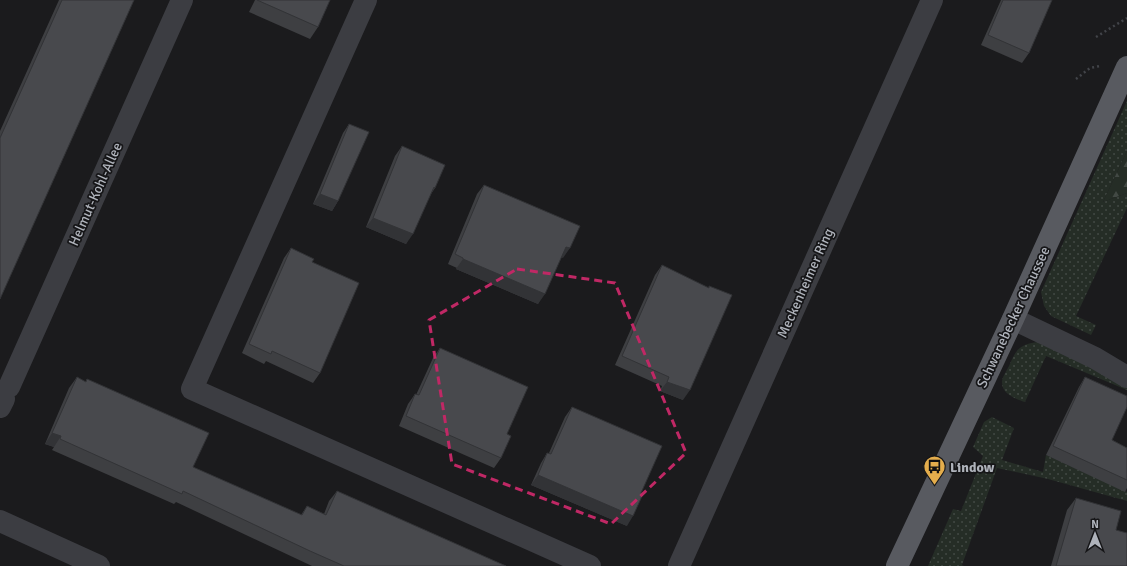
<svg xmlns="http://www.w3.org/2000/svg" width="1127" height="566" font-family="Signika,sans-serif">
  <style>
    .grass { fill: url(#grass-dots) }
    .forest { fill: url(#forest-firs) }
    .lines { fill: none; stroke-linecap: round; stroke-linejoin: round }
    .path { stroke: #424449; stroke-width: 2.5; stroke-dasharray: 2 3; stroke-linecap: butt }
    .minor { stroke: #3c3d42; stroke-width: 22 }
    .major { stroke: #585a60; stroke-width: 22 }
    .wall { fill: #3e3f42 }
    .shaded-wall { fill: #323336 }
    .building { fill: #48494d; stroke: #323336 }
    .marked { fill: none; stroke: #c02865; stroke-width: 3; stroke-dasharray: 8 5; stroke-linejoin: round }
    .labels { text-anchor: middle; stroke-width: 3.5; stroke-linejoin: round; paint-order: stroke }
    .street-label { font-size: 14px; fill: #afb3bb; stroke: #161618 }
    .poi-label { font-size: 14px; font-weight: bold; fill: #afb3bb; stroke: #161618; text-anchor: start }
  </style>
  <defs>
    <pattern id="grass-dots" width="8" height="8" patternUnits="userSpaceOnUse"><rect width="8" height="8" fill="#252d26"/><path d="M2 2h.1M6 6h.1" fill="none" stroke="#424944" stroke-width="1.8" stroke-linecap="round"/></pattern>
    <pattern id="forest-firs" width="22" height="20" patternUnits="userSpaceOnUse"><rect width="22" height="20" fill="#252d26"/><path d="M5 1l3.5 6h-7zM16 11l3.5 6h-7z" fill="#424944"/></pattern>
  </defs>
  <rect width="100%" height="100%" fill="#1b1b1d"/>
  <path class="grass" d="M1127,101V151L1103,202L1127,193V208L1076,316L1096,325L1091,335L1051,316L1044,306L1041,292Z
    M1037,342L1127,384V390L1046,356L1025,402C1016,399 1001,394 1002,381C1003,376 1007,370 1009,366C1016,350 1018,345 1037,342Z
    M992,417L1014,428L1002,460L1043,472L1046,455L1127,492V501L1048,479L997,468L962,565L964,566H928L953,509L961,511L983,456L973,447L984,422Z"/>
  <path class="forest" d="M1127,151V193L1103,202Z"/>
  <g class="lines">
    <path class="path" d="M1096,37L1127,18
      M1076,79L1090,68L1100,66"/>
    <path class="minor" d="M366,0L192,389L590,566
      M1013,319L1095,358L1127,377
      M9,387L182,0
      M0,407L4,399
      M0,521L99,566
      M679,566L932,0"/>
    <path class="major" d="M897,566L1013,319L1127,67"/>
  </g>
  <path class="wall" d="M59,0H134L0,299V131Z
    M255,0H330L318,27L310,39L249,12Z
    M1001,0H1052L1029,53L1022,63L981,45Z
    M349,124L338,201L332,211L313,204L343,133Z
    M402,146L435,188L431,194L406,244L366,227L395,156Z
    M484,185L563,258L561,257L538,304L456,269L457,268L448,264L477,194Z
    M291,248L312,262L320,373L313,383L266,361L264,364L242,353L284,258Z
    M662,265L683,400L660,391L662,386L615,365L655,275Z
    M440,348L507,434L501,458L494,468L399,426L408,404L415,394L416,395L433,358Z
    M77,377L85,382L87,379L193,467L301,515L307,506L324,514L329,501L337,491L506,566H312L176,502L174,504L52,450L54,447L45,444L69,388Z
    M1085,377L1112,440L1127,448V488L1125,492L1046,455L1079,387Z
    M572,407L627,526L531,485L541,463L547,453H549L565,417Z
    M1076,498L1116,530L1127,566H1051L1067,510Z"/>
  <path class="shaded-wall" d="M320,194L338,201L332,211L313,204Z
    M373,218L413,234L406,244L366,227Z
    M566,247L570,248L563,258L559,256Z
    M463,259L545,294L538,304L456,269Z
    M667,382L690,390L683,400L660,391Z
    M52,433L61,436L54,447L45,444Z
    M538,475L633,516L627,526L531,485Z"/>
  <path class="building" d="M62,0H134L0,299V138Z
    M257,0H330L318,27Z
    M1003,0H1052L1029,53L988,35Z
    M349,124L369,132L338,201L320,194Z
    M402,146L445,165L435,188L434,187L413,234L373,218Z
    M484,185L580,226L570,248L566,247L545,294L463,259V258L455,254Z
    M291,248L314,259L312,262L359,283L320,373L272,351L271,354L249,344Z
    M662,265L709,288V286L732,295L690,390L667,382L669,377L622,356Z
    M440,348L528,387L507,434L511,436L501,458L406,416L415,394L419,395Z
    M77,377L86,382L87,379L209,433L193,467L302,515L307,506L326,515L337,491L506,566H344L310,551L183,491L182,494L60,439L61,436L52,433Z
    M1085,377L1127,396V407L1112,440L1127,448V480L1053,446Z
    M572,407L662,446L641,493L643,494L633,516L538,475L547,453L551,454Z
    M1076,498L1121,511L1116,530L1127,533V566H1056Z"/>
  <path class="marked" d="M517,269L615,283L686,453L611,524L452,464L429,320Z"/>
  <defs>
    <symbol id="bus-pin" viewBox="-11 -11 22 30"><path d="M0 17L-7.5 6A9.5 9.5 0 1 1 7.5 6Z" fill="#e4ad4c" stroke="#161618"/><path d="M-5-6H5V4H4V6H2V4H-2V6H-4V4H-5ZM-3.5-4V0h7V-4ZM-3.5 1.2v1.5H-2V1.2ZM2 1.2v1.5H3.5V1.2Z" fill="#111"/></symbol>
  </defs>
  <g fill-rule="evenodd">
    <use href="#bus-pin" x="922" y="454" width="25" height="34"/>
  </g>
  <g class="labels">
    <g class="street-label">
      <text transform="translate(95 194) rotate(-66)" y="5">Helmut-Kohl-Allee</text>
      <text transform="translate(805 283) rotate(-66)" y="5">Meckenheimer Ring</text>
      <text transform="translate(1013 317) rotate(-65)" y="5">Schwanebecker Chaussee</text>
    </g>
    <g class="poi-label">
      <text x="950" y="472">Lindow</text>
    </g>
  </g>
  <g transform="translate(1095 534)" stroke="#161618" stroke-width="3" paint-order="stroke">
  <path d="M0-3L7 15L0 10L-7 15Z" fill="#afb3bb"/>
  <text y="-6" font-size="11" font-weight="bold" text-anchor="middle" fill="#afb3bb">N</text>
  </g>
</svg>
